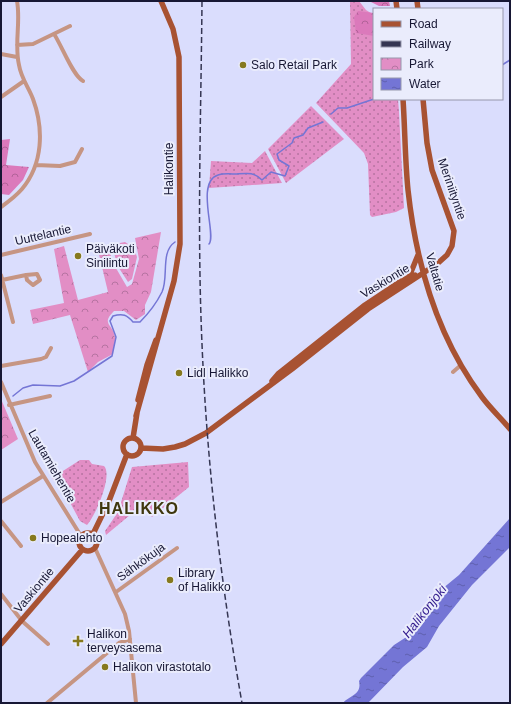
<svg xmlns="http://www.w3.org/2000/svg" width="511" height="704" font-family="Arial,sans-serif">
  <style>
    .grass { fill: url(#grass-dots) }
    .forest { fill: url(#forest-crowns) }
    .park { fill: url(#park-crowns) }
    .water { fill: url(#water-ripples) }
    .lines { fill: none; stroke-linecap: round; stroke-linejoin: round }
    .stream { stroke: #7475d5; stroke-width: 1.5 }
    .minor { stroke: #c69583; stroke-width: 4 }
    .major { stroke: #a85232; stroke-width: 5.5 }
    .rail { stroke: #353653; stroke-width: 1.5; stroke-dasharray: 6 3; stroke-linecap: butt }
    .poi-dot { fill: #86791e; stroke: #eaecfc; stroke-width: 1.5 }
    .labels { text-anchor: middle; stroke-width: 4; stroke-linejoin: round; paint-order: stroke }
    .poi-label { font-size: 12px; fill: #171734; stroke: #eaecfc; text-anchor: start }
    .street-label { font-size: 12px; fill: #171734; stroke: #eaecfc }
    .water-label { font-size: 13px; font-style: italic; fill: #2f188c; stroke: #eaecfc }
    .district-label { font-size: 16px; font-weight: bold; letter-spacing: 1px; fill: #3e370d; stroke: #eaecfc }
  </style>
  <defs>
    <pattern id="grass-dots" width="8" height="8" patternUnits="userSpaceOnUse"><rect width="8" height="8" fill="#e28ec5"/><path d="M2 2h.1M6 6h.1" fill="none" stroke="#b673a1" stroke-width="1.8" stroke-linecap="round"/></pattern>
    <pattern id="forest-crowns" width="20" height="18" patternUnits="userSpaceOnUse"><rect width="20" height="18" fill="#db79bb"/><path d="M2 6a3 3 0 1 1 6 0M12 15a3 3 0 1 1 6 0" fill="none" stroke="#b16299"/></pattern>
    <pattern id="park-crowns" width="20" height="18" patternUnits="userSpaceOnUse"><rect width="20" height="18" fill="#e28ec5"/><path d="M2 6a3 3 0 1 1 6 0M12 15a3 3 0 1 1 6 0" fill="none" stroke="#b673a1"/></pattern>
    <pattern id="water-ripples" width="26" height="14" patternUnits="userSpaceOnUse"><rect width="26" height="14" fill="#7475d5"/><path d="M2 4q2-2 4 0t4 0M15 11q2-2 4 0t4 0" fill="none" stroke="#5e5fae"/></pattern>
  </defs>
  <rect width="100%" height="100%" fill="#daddfd"/>
  <path class="grass" d="M350,1H359L366,10L374,15V99H398L399,112L404,208L396,212L372,217L370,215L368,164L364,153L316,103L351,64Z
    M311,106L344,139L286,183L268,149Z
    M265,151L282,183L209,188L211,161L252,163Z
    M80,460H89L92,464L104,466C113,475 96,515 87,525L80,521L66,495L52,478Z
    M188,462L189,487L152,517L142,505L106,535L105,531L118,512L132,467Z"/>
  <path class="forest" d="M369,1H389L390,6H379Z
    M358,11L374,13V36L356,33L354,17Z
    M10,139L6,165L29,167L23,180L9,195L1,194V140Z"/>
  <path class="park" d="M161,232L151,292L145,305V314L136,320L124,311H114C100,325 114,324 115,338C115,343 113,349 113,354L98,362L88,372L70,315L33,324L30,310L64,303L54,249L64,246L78,300L108,292L97,246L108,245L113,263L127,287L132,284L139,259L135,238Z
    M125,242L134,248L137,257L132,279L128,282L117,265L113,248L115,244Z
    M1,399L18,439L1,450Z"/>
  <path class="water" d="M510,518V547L472,585L439,626L427,647L403,667L368,703H343C350,695 362,695 359,681L361,678L394,645L408,636L420,617L442,589L459,575Z"/>
  <g class="lines">
    <path class="stream" d="M502,65L510,60
      M382,99H397
      M331,114L338,108H347L374,99
      M209,244C217,236 195,182 218,175C223,173 231,174 237,174C248,173 254,172 262,180L271,172L285,176L289,166L279,160L277,154L292,143L294,138L303,135L308,128L323,122
      M13,396L23,388L33,385L60,386L74,381L112,356L116,337L110,321L113,316C123,313 127,315 133,322H140C149,313 156,304 162,292C169,277 160,252 175,242"/>
    <path class="minor" d="M54,34C62,46 73,76 83,81
      M17,45L33,44L70,26
      M1,54L17,57
      M1,97L24,81
      M36,165L60,166L75,162L82,149
      M1,207C8,202 16,196 22,189C43,164 44,129 33,99C29,88 21,78 19,65C14,44 21,22 17,1
      M1,255L90,234
      M1,275L13,322
      M2,280L26,275L27,280L33,285L40,280L37,274L26,275
      M1,366L41,359L46,357L51,348
      M453,372L461,365
      M1,382L35,462L81,536
      M9,405L50,396
      M1,502L43,476
      M1,521L21,546
      M95,548L125,614L129,631L136,703
      M116,592L177,548
      M1,594L22,621L48,644
      M47,703L119,643L130,639"/>
    <path class="major" d="M396,1L397,9
      M417,1L418,9
      M403,99C405,129 405,160 408,190C416,263 437,337 482,397C490,408 501,418 510,429
      M409,277L418,255
      M272,381L278,374L365,305L404,279L415,275
      M138,400L147,365L156,340
      M136,416L174,281L180,244L179,57L173,29L161,1
      M133,438L137,413
      M123 447a9 9 0 1 1 18 0a9 9 0 1 1-18 0Z
      M141,448L163,449L175,447L185,444L206,433L292,369L368,309L437,264L447,255L452,246L454,231L432,170L427,143L423,99
      M79 542a9 9 0 1 1 18 0a9 9 0 1 1-18 0Z
      M93,534L109,501L127,454
      M1,644L82,550"/>
    <path class="rail" d="M202,1C201,115 197,230 202,344C207,465 221,585 242,703"/>
  </g>
  <g class="poi-dot">
    <circle cx="243" cy="65" r="4"/>
    <circle cx="78" cy="256" r="4"/>
    <circle cx="179" cy="373" r="4"/>
    <circle cx="33" cy="538" r="4"/>
    <circle cx="170" cy="580" r="4"/>
    <path d="M76 635h4v4h4v4h-4v4h-4v-4h-4v-4h4z"/>
    <circle cx="105" cy="667" r="4"/>
  </g>
  <g class="labels">
    <g class="poi-label">
      <text x="251" y="69">Salo Retail Park</text>
      <text x="86" y="253">Päiväkoti<tspan x="86" dy="14">Sinilintu</tspan></text>
      <text x="187" y="377">Lidl Halikko</text>
      <text x="41" y="542">Hopealehto</text>
      <text x="178" y="577">Library<tspan x="178" dy="14">of Halikko</tspan></text>
      <text x="87" y="638">Halikon<tspan x="87" dy="14">terveysasema</tspan></text>
      <text x="113" y="671">Halikon virastotalo</text>
    </g>
    <g class="street-label">
      <text transform="translate(169 169) rotate(-90)" y="4">Halikontie</text>
      <text transform="translate(452 189) rotate(71)" y="4">Meriniityntie</text>
      <text transform="translate(43 235) rotate(-13)" y="4">Uuttelantie</text>
      <text transform="translate(435 272) rotate(74)" y="4">Valtatie</text>
      <text transform="translate(385 281) rotate(-31)" y="4">Vaskiontie</text>
      <text transform="translate(52 466) rotate(60)" y="4">Lautamiehentie</text>
      <text transform="translate(141 562) rotate(-36)" y="4">Sähkökuja</text>
      <text transform="translate(34 590) rotate(-50)" y="4">Vaskiontie</text>
    </g>
    <g class="water-label">
      <text transform="translate(424 611) rotate(-52)" y="5">Halikonjoki</text>
    </g>
    <g class="district-label">
      <text x="139" y="514">HALIKKO</text>
    </g>
  </g>
  <rect width="511" height="704" fill="none" stroke="#171734" stroke-width="4"/>
  <rect x="373" y="8" width="130" height="92" fill="#eaecfc" stroke="#9697ac"/>
  <rect x="381" y="21" width="20" height="6" fill="#a85232" stroke="#9697ac"/>
  <text x="409" y="28" font-size="12" fill="#171734">Road</text>
  <rect x="381" y="41" width="20" height="6" fill="#353653" stroke="#9697ac"/>
  <text x="409" y="48" font-size="12" fill="#171734">Railway</text>
  <rect x="381" y="58" width="20" height="12" fill="url(#park-crowns)" stroke="#9697ac"/>
  <text x="409" y="68" font-size="12" fill="#171734">Park</text>
  <rect x="381" y="78" width="20" height="12" fill="url(#water-ripples)" stroke="#9697ac"/>
  <text x="409" y="88" font-size="12" fill="#171734">Water</text>
</svg>
